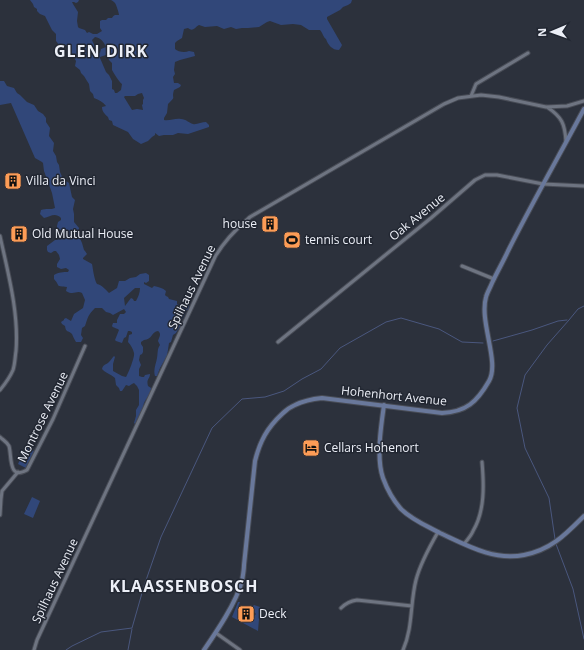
<svg xmlns="http://www.w3.org/2000/svg" width="584" height="650" font-family="'Open Sans',sans-serif">
  <style>
    .green { fill: #314779; fill-rule: evenodd }
    .lines { fill: none; stroke-linecap: round; stroke-linejoin: round }
    .stream { stroke: #4a577e; stroke-width: 1 }
    .street-casing { stroke: #484c56; stroke-width: 5 }
    .secondary-casing { stroke: #484c56; stroke-width: 6 }
    .street { stroke: #6e7481; stroke-width: 3 }
    .secondary { stroke: #69789b; stroke-width: 4 }
    .labels { text-anchor: middle; stroke-width: 3; stroke-linejoin: round; paint-order: stroke }
    .poi-label { font-size: 12px; fill: #eceff7; stroke: #222732; text-anchor: start }
    .street-label { font-size: 12px; fill: #eceff7; stroke: #222732 }
    .district-label { font-size: 16px; font-weight: bold; letter-spacing: 1px; fill: #eceff7; stroke: #222732 }
  </style>
  <rect width="100%" height="100%" fill="#2c313c"/>
  <path class="green" d="M30,0H79L78,2L76,3L74,2H72L73,4L78,12L77,21L78,27L79,28L85,30L87,33L89,32L93,34H97L102,31L100,28V21L102,20H106L108,18H112C114,14 116,15 119,15C119,13 116,4 115,3C114,2 113,1 111,0H352L351,3L348,5L343,7L340,10L327,17V19L342,45L341,47L339,50C332,50 328,45 326,39C323,37 323,33 320,30H309L301,25L293,24L281,25L270,21L267,22L259,27L248,28H242L236,29L231,27L224,29L217,26L205,27L199,25C194,28 193,32 188,28L184,29L182,38L177,41L175,43V49C178,52 185,53 189,51L194,52L195,56L180,60L175,62L174,70L175,74L173,77L174,83H178L181,85L180,87L174,90C171,100 177,95 168,104L167,113L164,118V120C170,121 175,118 181,119C186,119 189,123 193,124C196,125 202,122 206,122L209,125V127L188,134L178,133L173,135H164L159,136L155,133V135L152,137L148,141L141,144L133,139L128,132L113,125L112,121L109,120L108,117C105,114 102,112 102,107L106,106C103,102 99,100 94,98L93,94L90,91L89,84L87,81L84,76L81,73L80,70L75,66L76,61L67,46L63,44L60,46L56,41V34L52,30L45,16L40,14L37,11V9L34,7L33,4ZM95,37C101,38 104,42 106,47L101,49L100,53C96,52 94,44 92,40ZM106,55H107L109,60L112,63C112,65 112,68 112,70C113,72 119,82 122,84L121,90L117,93H115L114,90L112,89V81L109,75L106,72L100,58V57ZM142,93L144,98L143,100V104L142,105L143,110L137,109L132,110L124,97L125,96H135L138,94Z
    M0,81H4L7,86L14,88L17,93L20,95L27,102L34,105L38,111L43,114L46,118V122L50,128L49,136L54,143L53,151L56,156L57,162L59,165L60,172L63,179L69,183L72,197L75,200L73,209L74,214V222L79,228L78,234L82,243L84,250L85,251L87,254L83,258V259L92,264C93,269 94,279 97,284C102,285 105,289 109,293L117,288L119,281H125L130,278L136,277L140,274L146,273L149,275V281L146,283L144,282V284L152,288L154,286C158,287 163,288 166,291L165,295L166,296L168,297L169,299L177,301V304L178,305L185,304L189,306V308L186,311L183,318L180,319L178,317L176,318L177,320L180,322V326L176,333L173,335L171,342L169,343L167,356L160,368L157,376H155C153,370 156,364 157,358C158,353 157,349 160,345L158,341C159,337 162,334 158,331C152,331 152,340 144,340L141,342V344L143,347V352L142,354L140,355L139,360L141,365L139,369V376L142,377H144L145,375L150,374C150,379 146,379 148,386L151,388C151,397 147,396 144,403C142,410 141,418 135,424L134,423L136,416V410L139,405V390L137,386L134,383L132,384L129,386L126,385L122,391H120L119,388L116,385L115,378C111,374 105,373 102,369C103,364 106,365 109,362C111,360 112,358 114,356L115,357L113,364V371L122,376L126,377C128,374 135,357 134,353C133,349 131,345 128,342L129,335L132,334V332L130,331H128L126,337L124,338L122,343L116,341L115,340L119,330C117,328 113,328 112,326L113,323H117V320L120,314H124L126,312L124,309L113,315L110,313L106,312L102,308H95C88,315 88,317 85,326L82,328L81,335L83,338L81,342H76C74,339 73,336 72,334C68,330 66,333 65,326L62,324L61,322L64,320V319L66,318L71,321L74,314L83,308L85,300L82,293C76,290 74,296 66,291L67,287C55,286 61,287 54,279V275C59,272 63,272 68,272L69,270L66,268L61,269L57,267V264L60,259L59,255L56,251H54L51,253L48,252L47,250V246L55,240L64,239V232L57,228V226L58,222L61,220V218C55,212 50,217 44,218L40,214L41,210C46,208 51,210 55,208L52,193L44,171L43,163L42,162L35,158L11,103L0,105ZM135,288H140C140,293 138,297 136,301H134L133,299L131,298L125,306L124,298Z
    M296,232L301,238L288,249L284,242Z
    M26,447L34,451L26,468L18,464Z
    M32,497L40,501L33,518L24,514Z
    M238,602H240L238,607L242,610L241,612L247,618L249,616L252,618L256,614L253,611L255,610L252,607L254,605L260,607L258,631L232,617Z"/>
  <g class="lines">
    <path class="stream" d="M493,341L532,330L558,321L567,320
      M555,539L549,498L525,448L517,408L525,375L547,345L569,320L578,309L584,306
      M556,544L573,589L584,639
      M66,650L72,646L101,632L132,628L144,586L161,537L212,428L242,399L265,397L284,391L302,379L321,369L340,348L386,322L401,318L439,329L462,342L483,343
      M128,650L132,629"/>
    <defs>
      <path id="street" d="M471,96L476,84L528,53
        M547,107C562,117 565,124 566,142
        M0,236C8,273 19,313 16,351C15,357 15,364 13,370C10,377 5,384 0,390
        M462,266L494,279
        M278,342L431,218L475,180L485,175H497L543,184L584,186
        M0,437C3,440 7,442 9,446C12,456 8,481 27,470L53,419L85,346
        M0,515L1,499L2,491L18,472
        M464,544C467,540 471,536 473,531C485,511 484,485 482,462
        M341,608C346,603 350,601 357,600L412,606
        M216,633L240,650
        M34,650L37,640L215,257C224,241 236,229 250,217L444,104L458,98L481,95L499,97L546,107L567,106L584,101
        M403,650C413,628 410,603 416,580C420,564 430,546 438,532"/>
      <path id="secondary" d="M384,405C381,426 376,458 383,478C387,489 393,500 401,509C412,520 427,526 440,533C466,545 494,561 524,555C551,550 566,534 584,516
        M204,650C217,631 236,603 242,581C243,575 244,570 244,565L255,461C260,441 267,428 282,414C286,410 290,407 295,405C303,401 312,399 322,398L442,413C466,412 477,402 489,381C500,362 479,322 486,297C487,293 490,288 492,283C497,272 503,262 508,251C532,203 559,156 584,109"/>
    </defs>
    <use href="#street" class="street-casing"/>
    <use href="#secondary" class="secondary-casing"/>
    <use href="#street" class="street"/>
    <use href="#secondary" class="secondary"/>
  </g>
  <defs>
    <symbol id="building-square" viewBox="-11 -11 22 22"><rect x="-9" y="-9" width="18" height="18" rx="4" fill="#fd9c56" stroke="#222732"/><path d="M-4-6H4V6H1V3H-1V6H-4ZM-2.5-4.3h1.7v1.8h-1.7ZM.8-4.3h1.7v1.8H.8ZM-2.5-1h1.7V.8h-1.7ZM.8-1h1.7V.8H.8Z" fill="#111"/></symbol>
    <symbol id="stadium-square" viewBox="-11 -11 22 22"><rect x="-9" y="-9" width="18" height="18" rx="4" fill="#fd9c56" stroke="#222732"/><path d="M0-5a6.5 5 0 1 0 0 10a6.5 5 0 1 0 0-10ZM-3.5-1.8h7v3.6h-7Z" fill="#111"/></symbol>
    <symbol id="hotel-square" viewBox="-11 -11 22 22"><rect x="-9" y="-9" width="18" height="18" rx="4" fill="#fd9c56" stroke="#222732"/><path d="M-6-4.5h1.5V1H6V5H4.5V3h-9V5H-6ZM-4 0a1.8 1.8 0 1 1 3.6 0ZM.5 0V-2.5h3Q6-2.5 6 0Z" fill="#111"/></symbol>
  </defs>
  <g fill-rule="evenodd">
    <use href="#building-square" x="3" y="171" width="20" height="20"/>
    <use href="#building-square" x="260" y="214" width="20" height="20"/>
    <use href="#building-square" x="9" y="224" width="20" height="20"/>
    <use href="#stadium-square" x="282" y="230" width="20" height="20"/>
    <use href="#hotel-square" x="301" y="438" width="20" height="20"/>
    <use href="#building-square" x="236" y="604" width="20" height="20"/>
  </g>
  <g class="labels">
    <g class="poi-label">
      <text x="26" y="185">Villa da Vinci</text>
      <text x="257" y="228" text-anchor="end">house</text>
      <text x="32" y="238">Old Mutual House</text>
      <text x="305" y="244">tennis court</text>
      <text x="324" y="452">Cellars Hohenort</text>
      <text x="259" y="618">Deck</text>
    </g>
    <g class="street-label">
      <text transform="translate(417 217) rotate(-39)" y="4">Oak Avenue</text>
      <text transform="translate(192 287) rotate(-64)" y="4">Spilhaus Avenue</text>
      <text transform="translate(394 396) rotate(6)" y="4">Hohenhort Avenue</text>
      <text transform="translate(43 417) rotate(-64)" y="4">Montrose Avenue</text>
      <text transform="translate(55 581) rotate(-65)" y="4">Spilhaus Avenue</text>
    </g>
    <g class="district-label">
      <text x="101" y="57">GLEN DIRK</text>
      <text x="184" y="592">KLAASSENBOSCH</text>
    </g>
  </g>
  <g transform="translate(552 32) rotate(268)" stroke="#222732" stroke-width="3" paint-order="stroke">
  <path d="M0-3L7 15L0 10L-7 15Z" fill="#eceff7"/>
  <text y="-6" font-size="11" font-weight="bold" text-anchor="middle" fill="#eceff7">N</text>
  </g>
</svg>
